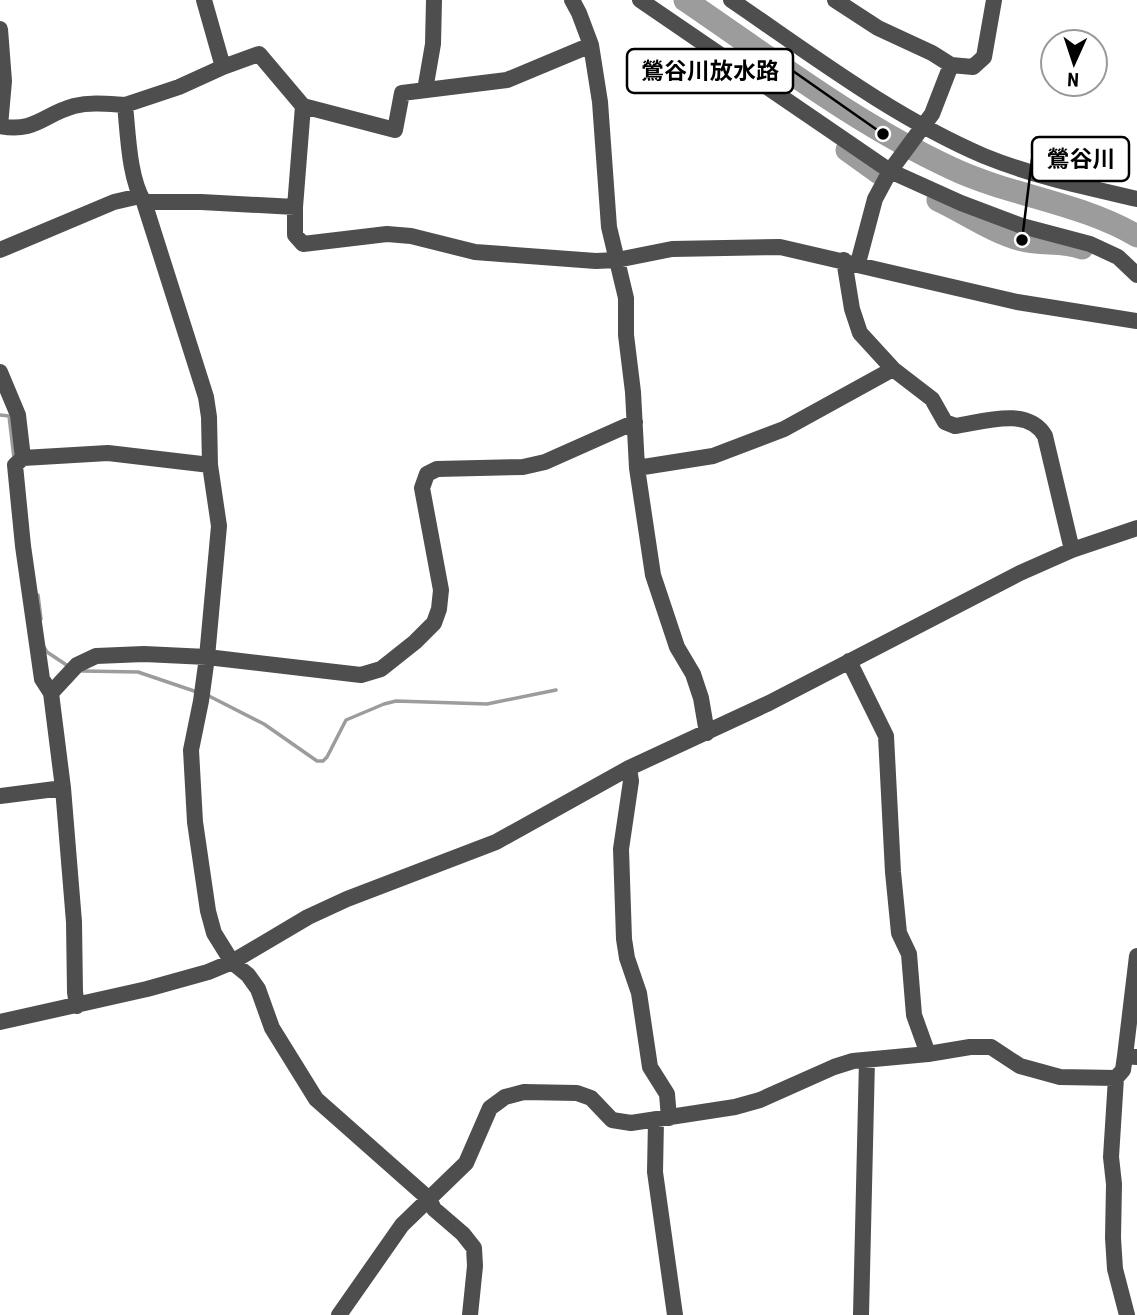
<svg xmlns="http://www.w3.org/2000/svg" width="1137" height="1315" font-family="'Roboto Condensed','Noto Sans JP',sans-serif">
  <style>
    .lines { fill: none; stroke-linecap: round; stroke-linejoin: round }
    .stream { stroke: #9c9c9c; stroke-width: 3.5 }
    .river { stroke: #9c9c9c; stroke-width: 23 }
    .minor { stroke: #4e4e4e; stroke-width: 16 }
    .leader { fill: none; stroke: #000; stroke-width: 2.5 }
    .callout-dot { fill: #000; stroke: #fff; stroke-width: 2.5 }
    .callout { fill: #fff; stroke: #000; stroke-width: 2.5 }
    .callout-label { font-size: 23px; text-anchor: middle; font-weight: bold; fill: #000 }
  </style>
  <rect width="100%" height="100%" fill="#fff"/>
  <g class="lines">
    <path class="stream" d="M1134,234L1137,235
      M0,415L9,416L14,458
      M38,595L41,619
      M44,647L47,652L68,666
      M82,671L138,672L197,692
      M207,695L264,724L317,761H323L327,757L346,720L384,704L396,701L487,704L556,690"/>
    <path class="river" d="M685,0C772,59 856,124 951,168C1010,196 1082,203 1137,236
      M847,150L879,173
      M938,200C966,213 992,232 1022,240C1042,245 1063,241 1082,248"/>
    <path class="minor" d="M204,0L223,67L259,54L303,106
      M572,0L579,13L591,45L600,102L609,227L626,298V335L633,392L637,468L653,575L677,647L693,674L701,698L707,733
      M640,0L890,171L961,203L1022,226L1090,244L1118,257L1137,275
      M731,0C812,55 893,117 984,156C1033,176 1085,187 1137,199
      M835,0L878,28L932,53L951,65L973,67L984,57L994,0
      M0,29L4,81L0,126C35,133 44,114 74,106C91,102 108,104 125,105C128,133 129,179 144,202L206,397L209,417L210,465L219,526L207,657L201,701L191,750L195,822L208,911L214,933L232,962L248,975L258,989L272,1028L316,1099L429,1199L434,1209L463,1234L474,1248L475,1266L470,1315
      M425,90L433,44L434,0
      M125,105L179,87L223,67
      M144,202H201L295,207V235L303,244L387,234L411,236L475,252L596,261L617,260L672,249L780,247L1017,302L1137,321
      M295,207L303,106L395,130L402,93L507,80L591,45
      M0,250L114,202L140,196
      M844,260L852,309L860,333L893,369L932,399L945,422L955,426C983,422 1028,406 1045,436L1072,550
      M858,263L875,199L890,171L932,114L951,65
      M0,372L18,415L23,458L15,465L23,546L42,679L51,693L63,788L74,922L75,992L77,1006
      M23,458L108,453L210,465
      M637,468L713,456L784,429L893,369
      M849,661L886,736L893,872L899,933L909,954L914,1015L928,1054
      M51,693L77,665L96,656L144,654L207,657L361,675L381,669L415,642L434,623L439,609L441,590L422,488L427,474L437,469L523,467L545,462L635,422
      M629,768L631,781L621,849L624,939L627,958L639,993L650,1067L667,1094L669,1118
      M0,796L63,788
      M0,1022L147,989L208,972L232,962L308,917L347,899L496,842L629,768L769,703L1020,573L1072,550L1137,528
      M1125,1056L1137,956
      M656,1120L655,1172L675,1315
      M339,1315L402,1225L466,1163L490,1108L505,1097L524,1092L577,1093L591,1098L612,1120L631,1123L735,1107L760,1100L834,1067L853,1061L928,1054L970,1047H991L1020,1066L1060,1077L1116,1078
      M861,1315L867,1060
      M1127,1315L1115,1269L1113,1238L1114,1184L1111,1157L1116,1078L1123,1070L1125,1056L1137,1057"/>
  </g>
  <path class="leader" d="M883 134L793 71M1022 240L1032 159"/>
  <g class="callout-dot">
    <circle cx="883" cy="134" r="7"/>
    <circle cx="1022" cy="240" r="7"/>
  </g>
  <g class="callout">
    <rect x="627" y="49" width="166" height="44" rx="7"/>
    <rect x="1032" y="137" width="97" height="44" rx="7"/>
  </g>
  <g class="callout-label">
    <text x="710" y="79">鶯谷川放水路</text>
    <text x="1081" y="167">鶯谷川</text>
  </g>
  <g transform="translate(1074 63) rotate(183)"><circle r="33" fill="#ffffff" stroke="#999999" stroke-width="2"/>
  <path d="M0-5L12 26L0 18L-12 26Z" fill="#000000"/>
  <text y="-10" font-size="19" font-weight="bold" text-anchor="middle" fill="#000000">N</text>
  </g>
</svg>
